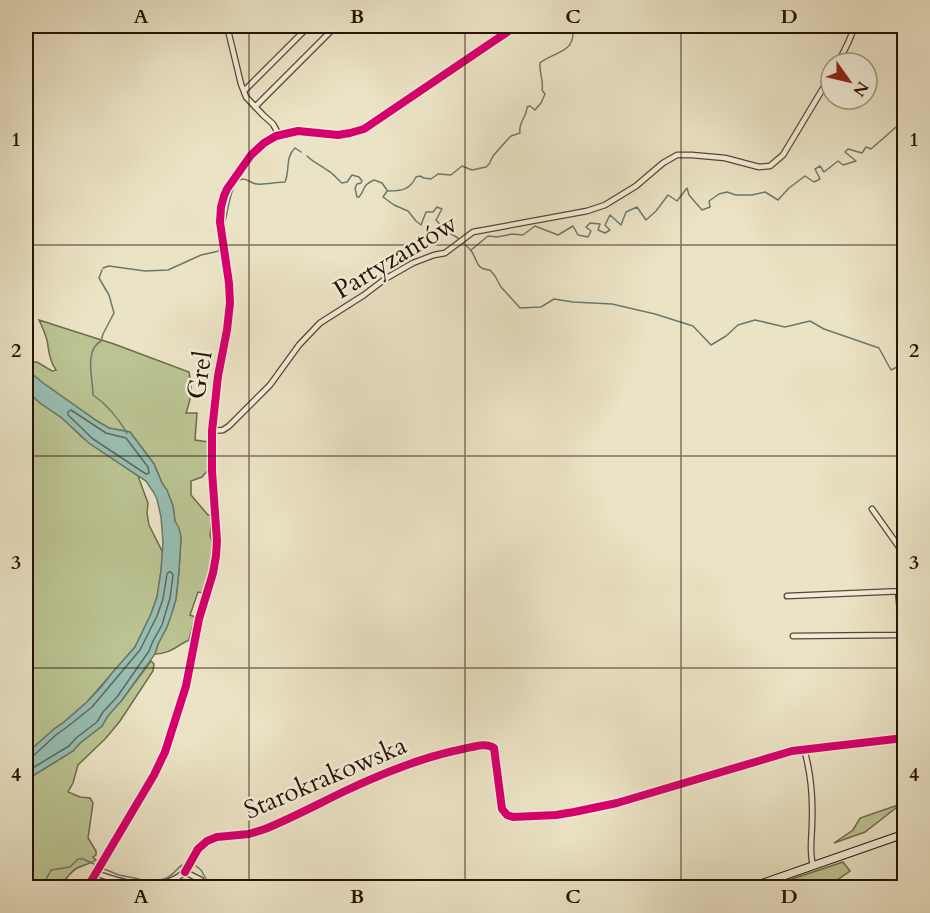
<svg xmlns="http://www.w3.org/2000/svg" width="930" height="913" font-family="Cardo,serif">
  <style>
    .green { fill: #bbc392; stroke: #706a4b; stroke-width: 1.5 }
    .water { fill: #98beb2; stroke: #6a796c; stroke-width: 1.5 }
    .lines { fill: none; stroke-linecap: round; stroke-linejoin: round }
    .shore { stroke: #5f685b; stroke-width: 1.5 }
    .stream { stroke: #6a796c; stroke-width: 1.5 }
    .street-casing { stroke: #574634; stroke-width: 7 }
    .secondary-casing { stroke: #261204; stroke-width: 9 }
    .street { stroke: #f2edd9; stroke-width: 4.5 }
    .secondary { stroke: #f2edd9; stroke-width: 7 }
    .cycleway-casing { stroke: #f2edd9; stroke-width: 11 }
    .cycleway { stroke: #d6006c; stroke-width: 8 }
    .grid { fill: none; stroke: #261204; stroke-width: 1.5; stroke-opacity: 0.55 }
    .labels { text-anchor: middle; stroke-width: 5; stroke-linejoin: round; paint-order: stroke }
    .street-label { font-size: 26px; fill: #261204; stroke: #f2edd9 }
    .neatline { fill: none; stroke: #261204; stroke-width: 2 }
    .grid-label { font-size: 20px; text-anchor: middle; font-weight: bold; fill: #261204 }
  </style>
  <rect width="100%" height="100%" fill="#ebe3c5"/>
  <filter id="stains"><feTurbulence type="fractalNoise" baseFrequency=".00333" numOctaves="4"/><feColorMatrix values="0 0 0 0 .2 0 0 0 0 .09 0 0 0 0 .02 0 0 0 .5 -.17"/></filter>
  <radialGradient id="worn" r=".72"><stop offset=".6" stop-color="#630" stop-opacity="0"/><stop offset="1" stop-color="#630" stop-opacity=".3"/></radialGradient>
  <path class="green" d="M39,320L114,344L189,372C192,389 192,396 186,413H197L195,440L208,442V470L202,477L191,481V495L208,515H212L210,536L213,543V559L203,593L198,592L190,615L195,617L189,640C176,646 170,654 155,654L158,644L167,627L176,599L179,571L181,537L175,521L173,506L167,491L162,483L154,464L130,432L109,428L97,421L43,383L26,369V362H37L52,371L56,370C49,360 49,351 47,340C45,333 42,326 39,320Z
    M26,390L40,403L62,418L83,438L138,476L148,503L147,513L149,525L163,553L161,571L157,597L151,614L135,647L87,702L64,722L54,729L26,754Z
    M151,661L154,664L153,671L120,721L106,738L78,765L73,783L68,792L80,797L90,798L93,803L88,838L96,851V855L93,857L96,860C90,864 83,865 77,868C69,873 65,880 60,887H26V780L73,751L80,743L102,726L107,716L122,700Z
    M901,804L865,832L834,843L853,830L860,818Z
    M843,862L850,871L827,887H768Z"/>
  <path class="water" d="M26,369L43,383L97,421L109,428L130,432L154,464L162,483L167,490L173,506L175,521L179,528L181,537L179,571L176,599L172,613L167,627L158,644L155,654L122,700L108,716L102,726L80,743L73,751L26,780V754L54,729L63,723L87,702L102,686L112,673L135,647L151,614L157,597L161,571L163,542L161,517L157,499L154,493L146,481L90,444L62,418L40,403L26,390Z"/>
  <g class="lines">
    <path class="shore" d="M71,410L106,433L126,438L148,467L149,473L146,474L93,439L68,415V412Z
      M26,758L32,757L57,734L67,727L92,707L140,650L157,616L163,599L167,574L169,572H171L173,575L170,598L162,625L153,641L149,651L117,697L103,712L97,722L76,738L69,746L26,772"/>
    <path class="stream" d="M307,156C313,162 320,165 327,170C333,173 337,179 342,183L347,182L352,175L359,177L362,181L361,183L357,184L355,188L357,197H359C366,189 361,186 374,180L382,183L387,190
      M387,191L383,197L394,205L408,211L416,221L421,225L426,212H433L437,207L442,209L436,220L446,231L458,238
      M388,191C401,191 410,190 416,177L420,176L424,178L431,179L438,174L451,175L462,166L472,170L486,167L489,164L493,156L508,139L511,136L520,133C518,122 527,117 527,107L530,106L535,110L541,103L545,94L542,90C544,81 539,73 540,63C553,52 574,53 573,32L575,30L580,32H583V26
      M224,225C228,215 230,179 243,179C248,179 252,184 257,184C265,185 277,182 285,182C290,171 285,157 295,148L301,152
      M464,244C467,246 470,249 472,252C478,262 476,269 490,270L495,276L501,287L520,308L541,307L554,299L573,302L612,304L655,314L693,326L711,345L726,336L738,325L755,320L785,327L810,321L824,329L879,348L891,370L903,364L904,366
      M471,250L488,236L497,237L512,234L523,235L535,226L558,235L573,226L578,235L588,237L591,231L586,227L590,223L600,224L598,230L605,233L610,230L605,225L610,215L621,225L626,212L637,207L646,220L656,211L668,195L677,201L687,188L689,195L702,210L710,207L709,201L719,194L727,192L736,195H752L765,192L778,200L789,188L805,176L814,182L820,179L815,169L820,166L824,172L838,161L843,165L856,161L845,152L848,149L862,153L866,147L871,149L903,121L904,122
      M103,268L109,266L145,271L168,270L201,255L219,251V231
      M102,270L99,278L109,295L114,313L103,334L101,341C84,350 93,379 93,395C108,405 118,418 127,433
      M196,866L201,870L211,888
      M104,869L119,875L139,879
      M145,881C154,881 164,881 171,875C176,872 177,868 182,865
      M36,888C44,886 47,877 51,870L70,867L78,859H83L94,864"/>
    <defs>
      <path id="street" d="M227,26L241,84L246,97L263,115L273,124L279,135
        M838,63L848,43L855,26
        M244,91L309,26
        M255,107L331,31L339,26
        M212,431L223,430L229,426L270,385L299,345L320,323L364,295L385,279L413,263L434,255L445,253L473,232L587,211L605,205L636,186L663,163L677,155H692L725,158L759,167L770,166L783,155L831,75
        M872,509L904,554
        M787,596L904,591
        M793,636L898,635L902,631L898,591
        M804,749C811,773 813,798 812,823C812,837 809,852 813,865
        M185,872L198,849L207,841L217,837L249,834L265,829C292,818 318,804 345,791C383,773 422,757 463,749C473,747 486,742 494,748L502,809L507,815L513,817L556,815L574,812L617,803L792,751L904,738
        M95,873C127,884 157,895 185,872L201,880L204,888
        M87,888L154,775L165,752L186,686L199,619L213,573L216,556L217,541L212,471V431L218,376L227,330L230,303L229,283L220,222L221,207L224,196L227,189L251,155L264,143L276,136L298,131L338,135L350,133L364,129L516,26"/>
      <path id="secondary" d="M749,888L904,834"/>
    </defs>
    <use href="#street" class="street-casing"/>
    <use href="#secondary" class="secondary-casing"/>
    <use href="#street" class="street"/>
    <use href="#secondary" class="secondary"/>
    <defs>
      <path id="cycleway" d="M185,872L198,849L207,841L217,837L249,834L265,829C292,818 318,804 345,791C383,773 422,757 463,749C473,747 486,742 494,748L502,809L507,815L513,817L556,815L574,812L617,803L792,751L904,738
        M87,888L154,775L165,752L186,686L199,619L213,573L216,556L217,541L212,471V431L218,376L227,330L230,303L229,283L220,222L221,207L224,196L227,189L251,155L264,143L276,136L298,131L338,135L350,133L364,129L516,26"/>
    </defs>
    <use href="#cycleway" class="cycleway-casing"/>
    <use href="#cycleway" class="cycleway"/>
  </g>
  <path class="grid" d="M249,26V888M465,26V888M681,26V888M26,245H904M26,456H904M26,668H904"/>
  <g class="labels">
    <g class="street-label">
      <text transform="translate(395 256) rotate(-31)" y="9">Partyzantów</text>
      <text transform="translate(199 375) rotate(-81)" y="9">Grel</text>
      <text transform="translate(325 777) rotate(-23)" y="9">Starokrakowska</text>
    </g>
  </g>
  <rect width="930" height="913" fill="none" stroke="#ebe3c5" stroke-width="66"/>
  <g transform="translate(849 81) rotate(124)"><circle r="28" fill="#f2edd9" stroke="#a09584" stroke-width="1.5"/>
  <path d="M0-4.5L10 22L0 15L-10 22Z" fill="#8f2418"/>
  <text y="-9" font-size="16" font-weight="bold" text-anchor="middle" fill="#261204">N</text>
  </g>
  <rect x="33" y="33" width="864" height="847" class="neatline"/>
  <g class="grid-label">
    <text x="141" y="23">A</text>
    <text x="357" y="23">B</text>
    <text x="573" y="23">C</text>
    <text x="789" y="23">D</text>
    <text x="16" y="146">1</text>
    <text x="914" y="146">1</text>
    <text x="16" y="357">2</text>
    <text x="914" y="357">2</text>
    <text x="16" y="569">3</text>
    <text x="914" y="569">3</text>
    <text x="16" y="781">4</text>
    <text x="914" y="781">4</text>
    <text x="141" y="903">A</text>
    <text x="357" y="903">B</text>
    <text x="573" y="903">C</text>
    <text x="789" y="903">D</text>
  </g>
  <rect width="100%" height="100%" filter="url(#stains)"/>
  <rect width="100%" height="100%" fill="url(#worn)"/>
</svg>
